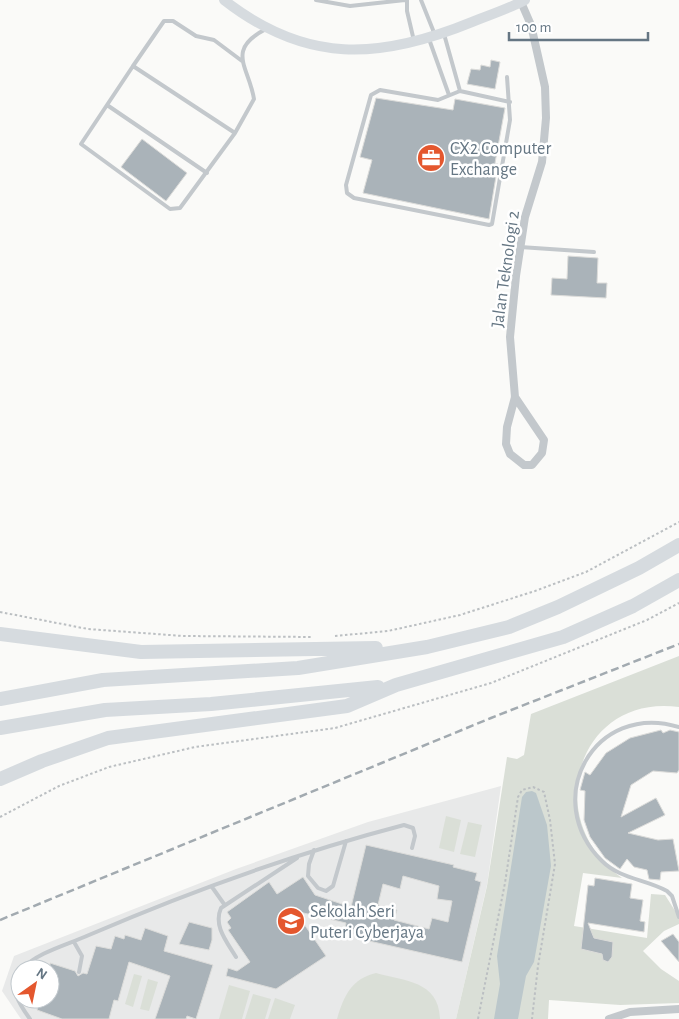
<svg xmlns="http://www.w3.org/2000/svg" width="679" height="1019" font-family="'Alegreya Sans',sans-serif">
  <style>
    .built { fill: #e8e9e9; fill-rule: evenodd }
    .green { fill: #dadfd7 }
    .water { fill: #bbc7cb }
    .building { fill: #aab3b9; stroke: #dcdcda; fill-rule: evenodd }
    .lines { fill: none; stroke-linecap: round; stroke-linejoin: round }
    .path { stroke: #bbbfc2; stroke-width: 2; stroke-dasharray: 2.5 2.5; stroke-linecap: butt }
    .lane { stroke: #c3c8cc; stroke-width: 4 }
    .street { stroke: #c3c8cc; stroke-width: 8 }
    .secondary { stroke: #d6dbdf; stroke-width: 10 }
    .highway { stroke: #d6dbdf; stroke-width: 14 }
    .rail { stroke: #a2aab0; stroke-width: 2.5; stroke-dasharray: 8 4; stroke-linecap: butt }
    .labels { text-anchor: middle; stroke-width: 5; stroke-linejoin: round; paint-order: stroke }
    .poi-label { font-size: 18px; fill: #657683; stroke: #fff; text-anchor: start }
    .street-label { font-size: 18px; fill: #657683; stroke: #fff }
  </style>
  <rect width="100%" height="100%" fill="#fafaf8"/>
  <path class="built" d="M501,786L487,885L456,1019H21L2,991L14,956L236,869L368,822ZM20,969H50V999H20Z"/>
  <path class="green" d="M679,656V707C577,693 540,820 622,878L583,873L574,926L647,938L651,894L665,895L679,917V924L664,931L643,951L661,969L679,981V1003L620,1005L549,1000L548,1019H456L487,886L507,757L517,759L524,755L531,714Z
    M446,816L461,820L454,852L439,848Z
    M468,822L482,825L475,857L460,854Z
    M376,973C405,981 439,981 440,1019H337C344,996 351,979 376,973Z
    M134,974L142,976L133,1007L125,1004Z
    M148,979L158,982L149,1011L140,1009Z
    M229,985L250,991L242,1019H219Z
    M253,994L271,999L265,1019H245Z
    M275,998L295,1005L290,1019H268Z"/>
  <path class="water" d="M532,791L536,793L547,825L551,866L534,962L526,976L518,1019H494L500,984L497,956L522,797L526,792Z"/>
  <path class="building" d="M491,60L500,62L495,89L467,84L471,69L480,70L481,65L490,67Z
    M376,98L453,110L455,99L505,108L495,163L498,164L489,219L363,193L372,160L360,157Z
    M142,139L187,173L166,201L121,167Z
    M568,256L598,258L597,283H607L606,298L551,295L552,278L567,279Z
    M661,730L663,733L670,730L679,732V770L677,773L653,771L631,785L621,817L656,798L665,815L628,833L658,840L673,839L679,871L661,872L660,880L649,879L647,870L634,867L627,859L620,869L605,858L590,837L584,820L585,791L580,790L585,772L590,775L606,753L630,738Z
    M366,845L454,865L453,867L477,873L475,880L481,882L462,962L369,941L370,938L344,932L346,923L295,911L326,956L276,989L226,976L228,968L237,971L250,962L228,930L231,928L227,922L231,918L227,912L269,882L277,894L303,877L315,895L351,907ZM403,876L439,886L437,899L452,901L448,922L432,918L429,929L394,920L397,910L378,905L383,884L400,889Z
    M595,878L632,884L630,898L643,900L640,921L645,922L644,932L588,923L594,938L613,942L612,957L608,962L603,960L602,954L581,949L588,885L594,886Z
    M189,922L212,928V940L209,950L179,944Z
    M145,928L168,936L164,951L213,965L196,1019L187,1016L186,1019H155L170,976L129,962L118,1001L114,1000L109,1019H62L37,1010L40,999H50V963L75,971L78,976L83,973L87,974L96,946L111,949L115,936L124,939L125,935L141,940Z
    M673,934L679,942V962L661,941Z"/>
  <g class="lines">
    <path class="path" d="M0,612L88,629L183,636L313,637
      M335,636L388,631L460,615L535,591L586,572L679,522
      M0,817L59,786L109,767L195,747L335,728L491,683L647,620L679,603
      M478,1019L505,883L518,797L522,790L533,787L544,792L550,820L555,864L538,966L532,1019"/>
    <path class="lane" d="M316,0L350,6L405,0
      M407,0V11L414,41
      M421,0L435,35
      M444,34L460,91
      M429,39L449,95
      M242,61L214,40L196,36L173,21H164L133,66L235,133L254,99C249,67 225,50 266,29
      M133,66L81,144L170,209L180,208L235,133
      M507,77L510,120L492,224L489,225L354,198L347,193L346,185L371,95L380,90L438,100L460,91L510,102
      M107,105L207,173
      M520,247L594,252
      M679,727C594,701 540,800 602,861C620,879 645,879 667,891L672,896L679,917
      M314,850L309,864L308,876L318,888L326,891L333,886L346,841
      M212,887L224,904
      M74,942L82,956L79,972
      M236,957C227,942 213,926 221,908L297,858
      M22,969C38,952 67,945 89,935C191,891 297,853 404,825L413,828L415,836L412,848
      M20,971C9,989 19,1004 30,1019"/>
    <path class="street" d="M515,397L544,440L542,453L532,465H524L510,454L506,444L507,427L515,397L510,337L516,276L525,217L542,162L546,118L545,87L531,25L521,2
      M609,1019L630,1012L679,1009"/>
    <path class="secondary" d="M224,0C306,64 379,60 472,22C489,15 508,9 525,0"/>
    <path class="highway" d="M0,634L141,652L376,648
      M0,699L103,680L298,668L427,647L509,627L558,607L639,568L679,545
      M0,728L105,710L211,704L378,687
      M0,779L42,761L108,738L347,706L396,685L563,637L633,606L679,580"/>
    <path class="rail" d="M0,920L491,718L679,644"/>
  </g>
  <defs>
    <symbol id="office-disc" viewBox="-11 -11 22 22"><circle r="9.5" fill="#e4572e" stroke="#fff"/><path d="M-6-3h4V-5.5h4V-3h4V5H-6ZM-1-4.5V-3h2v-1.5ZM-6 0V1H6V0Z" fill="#fff"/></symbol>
    <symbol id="school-disc" viewBox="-11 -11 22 22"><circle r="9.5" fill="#e4572e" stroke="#fff"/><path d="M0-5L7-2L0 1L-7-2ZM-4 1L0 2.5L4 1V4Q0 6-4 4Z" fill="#fff"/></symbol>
  </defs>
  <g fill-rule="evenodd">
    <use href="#office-disc" x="415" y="142" width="32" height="32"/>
    <use href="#school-disc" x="275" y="905" width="32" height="32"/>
  </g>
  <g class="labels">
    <g class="poi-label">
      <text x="450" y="154">CX2 Computer<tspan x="450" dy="21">Exchange</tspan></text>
      <text x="310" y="917">Sekolah Seri<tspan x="310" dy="21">Puteri Cyberjaya</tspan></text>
    </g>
    <g class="street-label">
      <text transform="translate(505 269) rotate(-82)" y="6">Jalan Teknologi 2</text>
    </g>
  </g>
  <g transform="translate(35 984) rotate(33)"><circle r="24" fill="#ffffff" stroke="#c1c8cd"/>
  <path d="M0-4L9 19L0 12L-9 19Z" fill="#e4572e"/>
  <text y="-8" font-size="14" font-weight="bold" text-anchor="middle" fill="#657683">N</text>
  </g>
  <path d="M509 32v8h139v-8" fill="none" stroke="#657683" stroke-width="2.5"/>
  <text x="516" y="32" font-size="15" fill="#657683" stroke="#ffffff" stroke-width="4" paint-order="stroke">100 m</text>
</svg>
